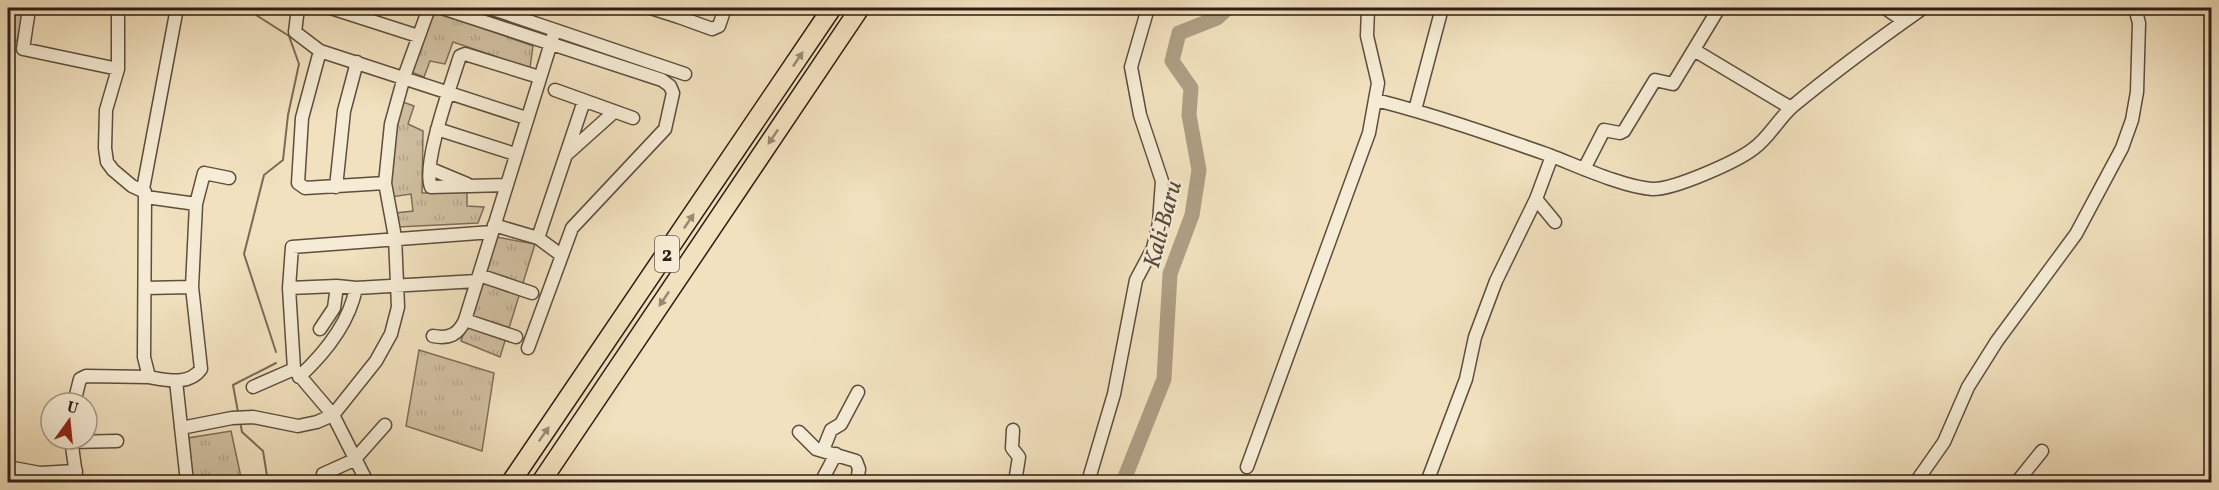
<svg xmlns="http://www.w3.org/2000/svg" width="2219" height="490" font-family="Vollkorn,serif">
  <style>
    .grass { fill: url(#grass-tufts); stroke: #7e6e5a; stroke-width: 1.5 }
    .forest { fill: url(#forest-firs); stroke: #7e6e5a; stroke-width: 1.5 }
    .lines { fill: none; stroke-linecap: round; stroke-linejoin: round }
    .stream { stroke: #7a6a57; stroke-width: 2 }
    .river { stroke: #ae9e84; stroke-width: 15 }
    .minor-casing { stroke: #5d4e3e; stroke-width: 15 }
    .highway-casing { stroke: #2c1d14; stroke-width: 21 }
    .minor { stroke: #f6ecd5; stroke-width: 12 }
    .highway { stroke: #f1e1be; stroke-width: 18 }
    .oneway { fill: #988972 }
    .labels { text-anchor: middle; stroke-width: 4.5; stroke-linejoin: round; paint-order: stroke }
    .shield { fill: #f6ecd5; stroke: #695b4e; stroke-width: 1.5 }
    .shield-label { font-size: 21px; font-weight: bold; fill: #2c1d14 }
    .water-label { font-size: 24px; font-style: italic; fill: #5a4a3b; stroke: #f6ecd5 }
  </style>
  <defs>
    <pattern id="grass-tufts" width="24" height="20" patternUnits="userSpaceOnUse" patternTransform="scale(1.5)"><rect width="24" height="20" fill="#d0c0a1"/><path d="M3 7l-1-3M5 7V3M7 7l1-3M15 17l-1-3M17 17v-4M19 17l1-3" fill="none" stroke="#b3a58a"/></pattern>
    <pattern id="forest-firs" width="22" height="20" patternUnits="userSpaceOnUse" patternTransform="scale(1.5)"><rect width="22" height="20" fill="#d0c0a1"/><path d="M5 1l3.5 6h-7zM16 11l3.5 6h-7z" fill="#b3a58a"/></pattern>
  </defs>
  <rect width="100%" height="100%" fill="#f1e1be"/>
  <filter id="stains"><feTurbulence type="fractalNoise" baseFrequency=".00333" numOctaves="4"/><feColorMatrix values="0 0 0 0 .2 0 0 0 0 .09 0 0 0 0 .02 0 0 0 .5 -.17"/></filter>
  <radialGradient id="worn" r=".72"><stop offset=".6" stop-color="#630" stop-opacity="0"/><stop offset="1" stop-color="#630" stop-opacity=".3"/></radialGradient>
  <path class="grass" d="M432,10L533,46L530,68L453,42L445,64L430,61L424,77L411,72Z
    M400,101L414,106L408,124L423,131L422,193L467,192V206L484,207L478,223L398,227L396,213L413,211L411,194L391,197L388,179Z
    M496,237L535,244L500,357L461,341Z
    M419,350L494,373L482,451L406,426Z
    M231,431L242,482H192L188,438Z"/>
  <path class="forest" d="M8,8H25L17,41L8,42Z"/>
  <g class="lines">
    <path class="stream" d="M254,8L256,15L289,36L299,64L288,115L283,160L264,175L244,254L276,352
      M238,412L233,385L276,363
      M240,421L242,432L263,451L268,482"/>
    <path class="river" d="M1123,482L1164,379L1170,274L1192,215L1199,170L1189,115L1191,88L1172,61L1179,33L1217,18L1228,8"/>
    <defs>
      <path id="minor" d="M118,8V69L106,110L105,148L107,162L113,170L132,186L145,192L144,357L149,377C166,380 189,386 201,369L192,287L196,204L146,197
        M298,8L295,32L320,51L526,118
        M331,8L418,36
        M442,8L662,80L670,86L673,93L665,129L572,228L528,348
        M490,8L685,74
        M651,8L679,17L682,8
        M1885,8L1904,21
        M28,16L23,49L118,69
        M679,17L712,29L719,26L725,8
        M1694,50L1791,108
        M320,51L302,118L298,183L305,188L385,183
        M555,90L633,118
        M1376,100C1435,115 1492,135 1549,155C1578,166 1623,187 1652,189C1673,190 1736,162 1753,149C1769,138 1778,119 1793,106C1835,71 1879,39 1923,8
        M1415,110L1442,8
        M437,129L515,154
        M566,155L614,112
        M1552,156L1536,199L1555,222
        M431,169L467,184
        M1584,169L1604,130L1620,133L1624,131L1655,80L1673,84L1719,8
        M506,185L431,187C422,165 450,88 458,62L460,56L465,54L539,77
        M336,187L344,111L357,62
        M143,189L177,8
        M196,204L204,173L229,178
        M494,225L538,238L561,255
        M538,238L584,101
        M479,275L532,293
        M145,288L192,287
        M289,288L337,286L356,288L477,281
        M465,320L516,337
        M320,329L334,308L337,286
        M433,336C449,339 458,335 465,320L555,30
        M299,377C325,353 349,324 356,288
        M176,381L187,482
        M253,387L294,369
        M74,403L80,379L86,376L149,377
        M181,428L232,418L253,417L298,426L317,422L333,415L376,361L391,334L398,307L395,237L385,183L391,124L404,77L429,8
        M1013,430L1012,448L1019,457L1015,482
        M799,432L816,449L856,461L859,469L857,482
        M71,439L77,482
        M71,442L117,441
        M823,450L831,430L841,424L858,392
        M1247,467L1369,133L1378,83L1367,36L1368,8
        M13,468L40,473L76,471
        M322,482L323,474L354,460L385,425
        M367,482L333,415L294,369L289,288L292,247L492,232
        M821,482L836,454
        M1088,482L1114,394L1136,280L1153,248L1159,223L1162,181L1140,115L1131,67L1148,8
        M1427,482L1466,379L1475,337L1496,281L1536,199
        M1916,482L1944,442L1968,387L1997,341L2076,234L2122,148L2132,120L2137,92L2139,23L2135,8
        M2017,482L2042,451"/>
      <path id="highway" d="M511,482L832,8
        M541,482L860,8"/>
    </defs>
    <use href="#minor" class="minor-casing"/>
    <use href="#highway" class="highway-casing"/>
    <use href="#minor" class="minor"/>
    <use href="#highway" class="highway"/>
  </g>
  <defs><path id="oneway-solid" d="M-6-.8H1V-3.2L6.5 0L1 3.2V.8H-6Z" transform="scale(1.5)"/></defs>
  <g class="oneway">
    <use href="#oneway-solid" transform="translate(798 59) rotate(-56)"/>
    <use href="#oneway-solid" transform="translate(773 137) rotate(124)"/>
    <use href="#oneway-solid" transform="translate(689 221) rotate(-56)"/>
    <use href="#oneway-solid" transform="translate(664 299) rotate(124)"/>
    <use href="#oneway-solid" transform="translate(544 434) rotate(-55)"/>
  </g>
  <g class="labels">
    <rect class="shield" x="655" y="236" width="24" height="36" rx="4.5"/>
    <g class="shield-label">
      <text x="667" y="261">2</text>
    </g>
    <g class="water-label">
      <text transform="translate(1162 224) rotate(-75)" y="8">Kali Baru</text>
    </g>
  </g>
  <rect width="2219" height="490" fill="none" stroke="#f1e1be" stroke-width="30"/>
  <rect x="9" y="9" width="2201" height="472" fill="none" stroke="#2c1d14" stroke-width="3"/>
  <rect x="15" y="15" width="2189" height="460" fill="none" stroke="#2c1d14" stroke-width="1.5"/>
  <g transform="translate(69 421) rotate(15)"><circle r="28" fill="#f6ecd5" stroke="#a59988" stroke-width="1.5"/>
  <path d="M0-4.5L10 22L0 15L-10 22Z" fill="#8f2418"/>
  <text y="-9" font-size="16" font-weight="bold" text-anchor="middle" fill="#2c1d14">U</text>
  </g>
  <rect width="100%" height="100%" filter="url(#stains)"/>
  <rect width="100%" height="100%" fill="url(#worn)"/>
</svg>
